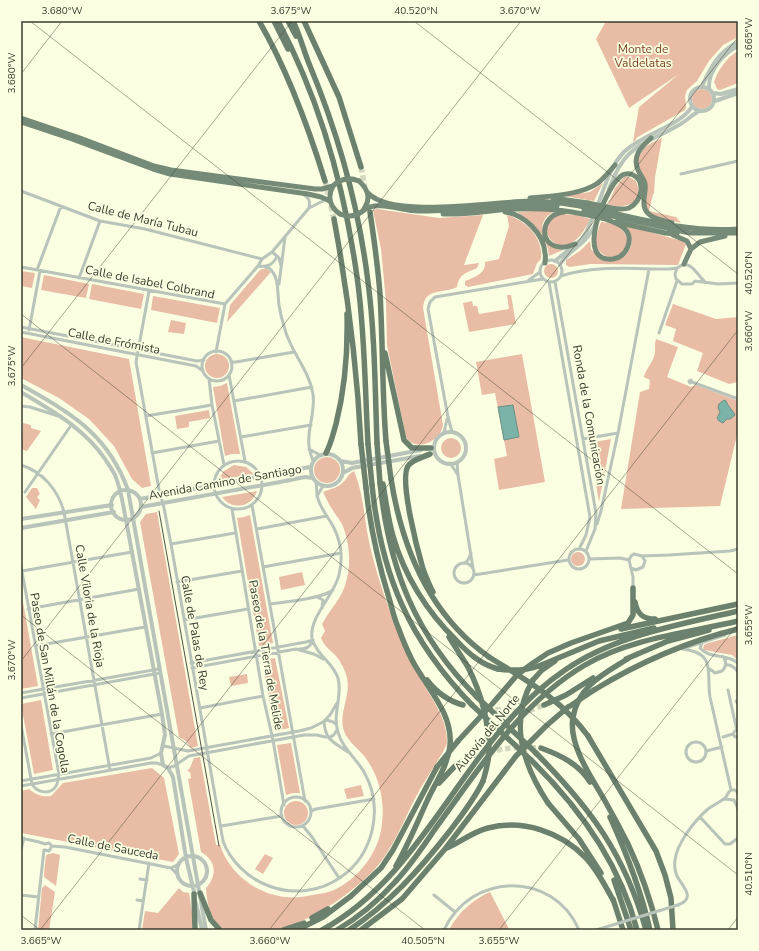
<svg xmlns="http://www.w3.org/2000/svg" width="759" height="951" font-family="'Nunito Sans',sans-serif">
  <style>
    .green { fill: #e8bca5 }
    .water { fill: #7cb3a8; stroke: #689084 }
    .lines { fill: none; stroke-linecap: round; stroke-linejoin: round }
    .motorway-tunnel { stroke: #d4d8be; stroke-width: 5.5; stroke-dasharray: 5.5 3; stroke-linecap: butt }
    .minor { stroke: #b8c3b9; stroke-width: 3 }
    .tertiary { stroke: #b8c3b9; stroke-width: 4 }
    .trunk { stroke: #758a77; stroke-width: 5 }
    .motorway { stroke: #6b816d; stroke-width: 5.5 }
    .tram { stroke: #505244; stroke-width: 1 }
    .minor-bridge { stroke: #b8c3b9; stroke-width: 3 }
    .trunk-bridge { stroke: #758a77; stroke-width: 5 }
    .motorway-bridge { stroke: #6b816d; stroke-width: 5.5 }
    .ticks { fill: none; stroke: #3b3d31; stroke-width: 1; stroke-opacity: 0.45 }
    .labels { text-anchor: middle; stroke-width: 3.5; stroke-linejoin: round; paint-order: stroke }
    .park-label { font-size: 12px; fill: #7c4424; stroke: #faffe1 }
    .street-label { font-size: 12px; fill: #3b3d31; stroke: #faffe1 }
    .neatline { fill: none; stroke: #3b3d31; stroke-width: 1.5 }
    .ticks-label { font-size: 10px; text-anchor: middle; fill: #3b3d31 }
  </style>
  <rect width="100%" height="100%" fill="#faffe1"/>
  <path class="green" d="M606,21H738V37L723,45L709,61L697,81L687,90L685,96L686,107L685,110L636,138V140L633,142L639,107L679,74L629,108L596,39Z
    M738,51V83L720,90L717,89L714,82C718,70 726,58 738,51Z
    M692 99a10 10 0 1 1 20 0a10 10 0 1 1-20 0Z
    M662,138L655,177L654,194H653L649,211L676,217L681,223L650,215L646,210L638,161C640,148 650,143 662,138Z
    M624,177H629L636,181C645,203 627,209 608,205L615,188Z
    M603,183L594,201L564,196L590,192Z
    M377,209L439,218L483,215L464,265L479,263L477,268C466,273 459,274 457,287C443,294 425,287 423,308L443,425C441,441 416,453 406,437L387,345L386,302L381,249L373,210Z
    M533,211H556C552,213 547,215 545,219C536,233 549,249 563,250L549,256C548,237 533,222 517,212Z
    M562,214L577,215L590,219C568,270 532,233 553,218C555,216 559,215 562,214Z
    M507,215C526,220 544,239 541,259L537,263L533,274L468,287L465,285V281C474,277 486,274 485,262L499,259L509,226Z
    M601,222C613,223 627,227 627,242C626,246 624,251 622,253C613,262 597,255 596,243C595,236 599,228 601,222Z
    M624,225L682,241L686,244L678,265L591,264L569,267L566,265V260L580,251L590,241L591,249L601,260C613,262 624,261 629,250C631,247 632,244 631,240C630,235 626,230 624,225Z
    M544 271a7 7 0 1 1 14 0a7 7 0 1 1-14 0Z
    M263,269H267L271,272L227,322L230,305L260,270Z
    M21,271L35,273L32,288L21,286Z
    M44,275L89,284L86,298L41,290Z
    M92,284L144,294L141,309L89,299Z
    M507,295H511L516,324L469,332L463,303L472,301L473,306H477L479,314L509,309Z
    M153,296L220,308L217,323L151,310Z
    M673,304L716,319L738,317V382L729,384L697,371L703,353L673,341L676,329L665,325Z
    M171,320L186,323L184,334L168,332Z
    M21,337L129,359L151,486L142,488L132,479L114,446L89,419L59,398L21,378Z
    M656,339L678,347L667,377L691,387L696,385L738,401V431L720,506L621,509L640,392L649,389L650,380L644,377C645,370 652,364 654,356C656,351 654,345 656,339Z
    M522,354L545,482L499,490L494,459L507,456L495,393L482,395L476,362Z
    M205 366a12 12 0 1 1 24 0a12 12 0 1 1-24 0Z
    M227,383L240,454H232L225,456L213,387L220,386Z
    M209,410L210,418L189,422V427L177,429L175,416Z
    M23,423L31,425V428L41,431L27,451L21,449Z
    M441 448a10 10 0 1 1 20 0a10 10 0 1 1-20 0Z
    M611,439L599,502L589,443Z
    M314 470a13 13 0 1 1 26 0a13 13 0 1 1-26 0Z
    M234,465L246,467L254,474L218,480L224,471Z
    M354,471C365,497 364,526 372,554C379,583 390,612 401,640C406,651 411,663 417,673C429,696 447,715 447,742C448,747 423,783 419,791C407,813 397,839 383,859C363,887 308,925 273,930C258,932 239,930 224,930C210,920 207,904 206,888C217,876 217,861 201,852L188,779L191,778L190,772L187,771L190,768L194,758L200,757L216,845H220C229,873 256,894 285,897C294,898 303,897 312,895C320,894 331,892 338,888C362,875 380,849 382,823C385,800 379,776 365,757C358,748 348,742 344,731C338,714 351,696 347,678C345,670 341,662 336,656C330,650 324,646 321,638L325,631L322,624C328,613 336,604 342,593C352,571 351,546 342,524C339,519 335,514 332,509C328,503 326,498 323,492C329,489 335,489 341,484C347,480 347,474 354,471Z
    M32,488H37L40,494L37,497L40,500L36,509L26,497Z
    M257,491C252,507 232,511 222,497Z
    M157,512L198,746L191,748L186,741L179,737L140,522L146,514Z
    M250,515L273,643L259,646L237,518L244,517Z
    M571 559a7 7 0 1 1 14 0a7 7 0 1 1-14 0Z
    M302,572L305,585L281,590L279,577Z
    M21,591L38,686L21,689Z
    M738,635V660L732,655L704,650L703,647L705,644Z
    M275,658L289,728L275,731L262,660Z
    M247,674L248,683L231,686L229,677Z
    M41,700L53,770L34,774L21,704Z
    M291,743L300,793H293L286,795L277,745Z
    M152,768L164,778L179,854L173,862L21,833V791L29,789C36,795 42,797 51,796L63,783Z
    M361,785L364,796L347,799L344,789Z
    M284 813a12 12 0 1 1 24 0a12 12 0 1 1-24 0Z
    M53,853L60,855L56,886L44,877V874L46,855Z
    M265,854L273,858L263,874L255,869Z
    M45,885L55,892L49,930H38L42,888Z
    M179,888L183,892L189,893L192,912V930H142L145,911L158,913Z
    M490,892L509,929L508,930H449C458,913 472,900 490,892Z"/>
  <path class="water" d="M724,400L726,401C728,407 733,410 735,415L730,419H727L723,423L719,421L717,418L720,412L718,408L719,404Z
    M513,405L519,437L504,440L498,407Z"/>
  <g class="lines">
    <path class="motorway-tunnel" d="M361,167L365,188
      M325,181L334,219
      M487,709L525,712L544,705
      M472,756L496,750L519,747L541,748"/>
    <path class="minor" d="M681,174L738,161
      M21,191L100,221L145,229L262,259
      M304,195C310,198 310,202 309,208
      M277,256L279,258L281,266
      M540 271a11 11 0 1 1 22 0a11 11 0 1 1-22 0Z
      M258,266C268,267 273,265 277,256L272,252
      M21,267L225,304
      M265,267L269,268C280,277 277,293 279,305C280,312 282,320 284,326C289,350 309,369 313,394C316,419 302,436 313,460
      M37,270L61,206
      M561,276C595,265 633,269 669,269L677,268
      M79,278L100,221
      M529,280L540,272
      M549,282L590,517L586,535L579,549
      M555,282L596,513L595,529L586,551
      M705,282C696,274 691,258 677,268L675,274L676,279L682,284H692L695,281L718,284L738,283
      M279,284L285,237
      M149,291L136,362L160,495L163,503L171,544L223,841C230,861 249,879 269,886C293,895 320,892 341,877C374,854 384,807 364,772C356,758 342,748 338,732C332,714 343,696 338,678C333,662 316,655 312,638C309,617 334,596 339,575C343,559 341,541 333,526C328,517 321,509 318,499C316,493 317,488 316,482
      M225,304L258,266L262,259L272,252L309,208L323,201
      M21,327L197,361L204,360
      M29,330L40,271
      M21,332L196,366L203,371
      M659,333L677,281
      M202 366a15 15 0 1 1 30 0a15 15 0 1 1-30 0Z
      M216,352L225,304
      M231,362H236L294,352
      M229,375L245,461
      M209,379L212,405L224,465
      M691,380L692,382L690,383L689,381Z
      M692,382L738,399
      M234,401L312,387
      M21,406L30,407L58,416
      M146,416L212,405
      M452,432L448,417L428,309L430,302L435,297L543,279
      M444,433L447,419
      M241,437L311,425
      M583,439L618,433
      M309,449L320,455
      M152,453L219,441
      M214 485a24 24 0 1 1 48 0a24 24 0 1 1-48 0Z
      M457,462L458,475L473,568
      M450,463L458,475
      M21,465C43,472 58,490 64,512L110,770
      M25,492L72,424
      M317,496L323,486
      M252,505L305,801
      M232,509L263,696L273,740L284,805
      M597,524L601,511L618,433L649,269
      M257,529L327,516
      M171,544L235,533
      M569 559a10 10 0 1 1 20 0a10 10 0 1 1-20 0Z
      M589,559L620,558L629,560
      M465,563L468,560L471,553
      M454 573a10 10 0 1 1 20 0a10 10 0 1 1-20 0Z
      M21,566L59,774C58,777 58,781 57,784C52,796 37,793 32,784L21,725
      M263,567L341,553
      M631,568L636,570L643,567L645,561L642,556
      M22,571L132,552
      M474,575L568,560
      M177,582L242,571
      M633,588V577L629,560L631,556L634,554L642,556L669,555L730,551L738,549
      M317,597L323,600L322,608
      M270,604C285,602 322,599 333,590
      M28,609L139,589
      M184,620L248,609
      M702,643L700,648C711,660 724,652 738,663
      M35,646L145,627
      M688,647L725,635
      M299,649C307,649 310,647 313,640
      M682,649C717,653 706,672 710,697L731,790
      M191,663L306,642L313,640
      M726,665C731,664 735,668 738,672
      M192,668L296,649L314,654L323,659
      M710,669L715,673L722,671C727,666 727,661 722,656
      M728,690L737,731
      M21,693L159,669
      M21,698L160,673
      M736,701L738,704
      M337,703L330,715L324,721C325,741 334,742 348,752
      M200,708L263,696
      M51,734L162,714
      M733,734L735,737L738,736
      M723,737L733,734L735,731H737
      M686 752a10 10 0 1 1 20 0a10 10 0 1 1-20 0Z
      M164,746L188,751L299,731L311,728L327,720L333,722L336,724
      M706,751L722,747
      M168,768L174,766L189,756L304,735C308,735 313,735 317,735C325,737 333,740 336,731
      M21,781L151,758L161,753
      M21,786L151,763H156L163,765
      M731,790H735L738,793
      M281 812a15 15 0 1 1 30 0a15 15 0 1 1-30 0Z
      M724,799L734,800
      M734,800L738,809
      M311,811L316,809L374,799
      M700,817L725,844H730L738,838
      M221,826L282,816
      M303,826L312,837L339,878
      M21,838L39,842L45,844L49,843L52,846
      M52,846L65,847L171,868L179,864
      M21,850L24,838
      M45,850L49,851L52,846
      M171,868L178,875
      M140,879L147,880
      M21,895L38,897
      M434,895L455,912
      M137,900L143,901
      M678,905C697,898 682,886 677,876C675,871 674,866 675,860C677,843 695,820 708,809C713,805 721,802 726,797C728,794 728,792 731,790
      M35,930L44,850
      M139,930L149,863
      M444,930C471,872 553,870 579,930
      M596,930L606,927"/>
    <path class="tertiary" d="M702,86C711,67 718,52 738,42
      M690 99a12 12 0 1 1 24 0a12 12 0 1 1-24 0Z
      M709,88C708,71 723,54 738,46
      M713,93L721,94L738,89
      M715,101L738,93
      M609,189C625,144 642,146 679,125C686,121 692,115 699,111
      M597,207C604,189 610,166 624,152C641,135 684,124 692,106
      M555,261L582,239L587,231L594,214
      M560,264C571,248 586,245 595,225
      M21,385C43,397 73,414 90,431C107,447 120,468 128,490L206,930
      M21,392C52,411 84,428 105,459C108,464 112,469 115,475C121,489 123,505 126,520L162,714L165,735L161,753L163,765L168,768L173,777L186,858L195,896
      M434 448a16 16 0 1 1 32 0a16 16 0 1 1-32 0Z
      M311 470a16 16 0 1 1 32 0a16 16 0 1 1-32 0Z
      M341,461L352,463L421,450
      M343,473L352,468L420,456
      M111 505a15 15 0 1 1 30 0a15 15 0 1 1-30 0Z
      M140,499L310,467
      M141,507L280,482L305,477L313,478
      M21,519L112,505
      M21,528L114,512
      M177 871a15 15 0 1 1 30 0a15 15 0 1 1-30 0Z
      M196,903L202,930"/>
    <path class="trunk" d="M21,118L80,138L154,166L171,170L315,189H322L333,186
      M21,122L72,139L153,169L170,174L308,194L321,197L330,201
      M651,138C641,147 632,156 638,170C640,175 644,179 645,184C646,190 644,195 644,200C642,217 658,219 672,223
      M359,181C368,189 371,199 364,209
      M333,186C327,197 330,207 340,214
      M368,193C392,219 493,202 529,201C548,200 567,204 586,207
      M530,198C550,196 581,195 598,183C604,178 610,171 615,165
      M553,198L588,203
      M364,210C377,200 402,211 418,211C464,212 511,202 557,206
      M505,212C524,214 544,234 545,253C546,256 545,260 545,263
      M564,212C541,214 537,245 560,247C565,248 570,246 575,244
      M609,212C653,222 693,232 738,229
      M443,214C467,215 491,210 515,209C538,208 560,209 583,214
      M608,215L690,233H738
      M606,219C612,222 620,224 625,229C634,239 627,257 613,259C574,263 605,191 618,179C621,175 626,173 631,174C647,180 642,202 629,208C623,210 617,209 611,208
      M616,222L665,233L677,234
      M673,235L687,241L691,249
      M684,264L691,249L700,242L725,236"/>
    <path class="motorway" d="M259,21C288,71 308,126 325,181
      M274,21L288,49
      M278,21C321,102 346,194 358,284C365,337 365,391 368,444
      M288,21L296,36
      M293,21C300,35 304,52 310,66C339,136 359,208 368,282C375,335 375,389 377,443
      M304,21L339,97L361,167
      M370,212C374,239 378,267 380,294C383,343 382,392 386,441
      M334,219C348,294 357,368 361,444
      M385,353L404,440L412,448H431
      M326,453C331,444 333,434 336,424C345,388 348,352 347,314
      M430,454C422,458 413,459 408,466C399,480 418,552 423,569C426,577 429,585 433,592
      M391,479C402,548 430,615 489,657
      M380,483C389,569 415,635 477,697
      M383,484C386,502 388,519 393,536C404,575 427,612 456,640C468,653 480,664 498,669
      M372,485C381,575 409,640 472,705
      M366,488C370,526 378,562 389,598C392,608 394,618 398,627C402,638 407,650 412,660C426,687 453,713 450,745C448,766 435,783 427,801C417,823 408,845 396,866
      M635,602C637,614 643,619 655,619
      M621,629L738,604
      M449,637L468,667
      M629,658C604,674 579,685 573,717C568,745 592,778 605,801C613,815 621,830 628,844C641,872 651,901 658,930
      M626,659L668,641L709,630
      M539,666L599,641L654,628
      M427,680C436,692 449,701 463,705
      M533,680L542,670L555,661
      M594,690C640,662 685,642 738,629
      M544,705L566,695L593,678
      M588,736L656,851L665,875L671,898L673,930
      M458,741L493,703L517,675L533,663L548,653L571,643L628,623L633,615V588
      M541,748C560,755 579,764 590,782
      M536,753C590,808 625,854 646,930
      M531,760C579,807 620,864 637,930
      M439,783L455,766L472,756
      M548,803L579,839L601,873
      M610,817C627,854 641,891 650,930
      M447,848C461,842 472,832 488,828C523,819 561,832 586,858C598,871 606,887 614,902
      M614,880L631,930
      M200,893L211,920L220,930
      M194,894L195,930
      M613,899L623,930
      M312,918L328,909
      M283,930L304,923
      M297,930L323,917L351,896L381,868L393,850L437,767
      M322,930C430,871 464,738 565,670C615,635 679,625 738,611
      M337,930C359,917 378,901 395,882C410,866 423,847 435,829C479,769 519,704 585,665C631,638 687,633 738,621
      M349,930C389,904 420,869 449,832C461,816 474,800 483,781
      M361,930L402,899L445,849L516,756L546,726L568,707"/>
    <path class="tram" d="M159,511L219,846"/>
    <path class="minor-bridge" d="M606,927L678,905"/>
    <path class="trunk-bridge" d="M333,186C341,178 349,177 359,181
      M588,203L611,208
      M586,207L609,212
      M584,210L608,215
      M340,214C349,218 357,216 364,210
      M583,214L606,219"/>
    <path class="motorway-bridge" d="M386,441L391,479
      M377,443L380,483
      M361,444L366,488
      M368,444L372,485
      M489,657C527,681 561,699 588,736
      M468,667C481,693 489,722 489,751C489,761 486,771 483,781
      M498,669C513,671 525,671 539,666
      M533,680C508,722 523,765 548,803
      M477,697L536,753
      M472,705L531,760
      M570,706L594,690
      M437,767L458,741"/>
  </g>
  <path class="ticks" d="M30,21L738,574M414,21L738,274M21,74L62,21M21,314L738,875M21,368L292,21M21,615L425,930M21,661L521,21M21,915L40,930M40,930L738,37M269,930L738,330M499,930L738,624M728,930L738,917"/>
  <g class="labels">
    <g class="park-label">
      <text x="643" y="53">Monte de<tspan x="643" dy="14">Valdelatas</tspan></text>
    </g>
    <g class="street-label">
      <text transform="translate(143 219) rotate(14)" y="4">Calle de María Tubau</text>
      <text transform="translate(150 282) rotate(11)" y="4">Calle de Isabel Colbrand</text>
      <text transform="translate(114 341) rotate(11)" y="4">Calle de Frómista</text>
      <text transform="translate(589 415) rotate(80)" y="4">Ronda de la Comunicación</text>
      <text transform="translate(225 482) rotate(-10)" y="4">Avenida Camino de Santiago</text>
      <text transform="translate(90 606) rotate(80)" y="4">Calle Viloria de la Rioja</text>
      <text transform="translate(195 633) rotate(80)" y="4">Calle de Palas de Rey</text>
      <text transform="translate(266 655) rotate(80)" y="4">Paseo de la Tierra de Melide</text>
      <text transform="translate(50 683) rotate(80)" y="4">Paseo de San Millán de la Cogolla</text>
      <text transform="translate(487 733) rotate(-51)" y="4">Autovía del Norte</text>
      <text transform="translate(113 847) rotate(11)" y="4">Calle de Sauceda</text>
    </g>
  </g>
  <rect width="759" height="951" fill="none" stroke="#faffe1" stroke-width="44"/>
  <rect x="22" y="22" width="715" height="907" class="neatline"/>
  <g class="ticks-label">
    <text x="62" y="14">3.680°W</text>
    <text x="291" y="14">3.675°W</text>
    <text x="416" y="14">40.520°N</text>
    <text x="520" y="14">3.670°W</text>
    <text transform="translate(748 38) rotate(-90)" y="4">3.665°W</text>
    <text transform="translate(11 73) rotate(-90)" y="4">3.680°W</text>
    <text transform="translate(748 273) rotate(-90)" y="4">40.520°N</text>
    <text transform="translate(748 331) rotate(-90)" y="4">3.660°W</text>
    <text transform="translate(11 366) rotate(-90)" y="4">3.675°W</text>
    <text transform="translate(748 625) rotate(-90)" y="4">3.655°W</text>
    <text transform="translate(11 660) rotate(-90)" y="4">3.670°W</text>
    <text transform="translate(748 874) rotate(-90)" y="4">40.510°N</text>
    <text x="41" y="944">3.665°W</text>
    <text x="270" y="944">3.660°W</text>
    <text x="423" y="944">40.505°N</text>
    <text x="499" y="944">3.655°W</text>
  </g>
</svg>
